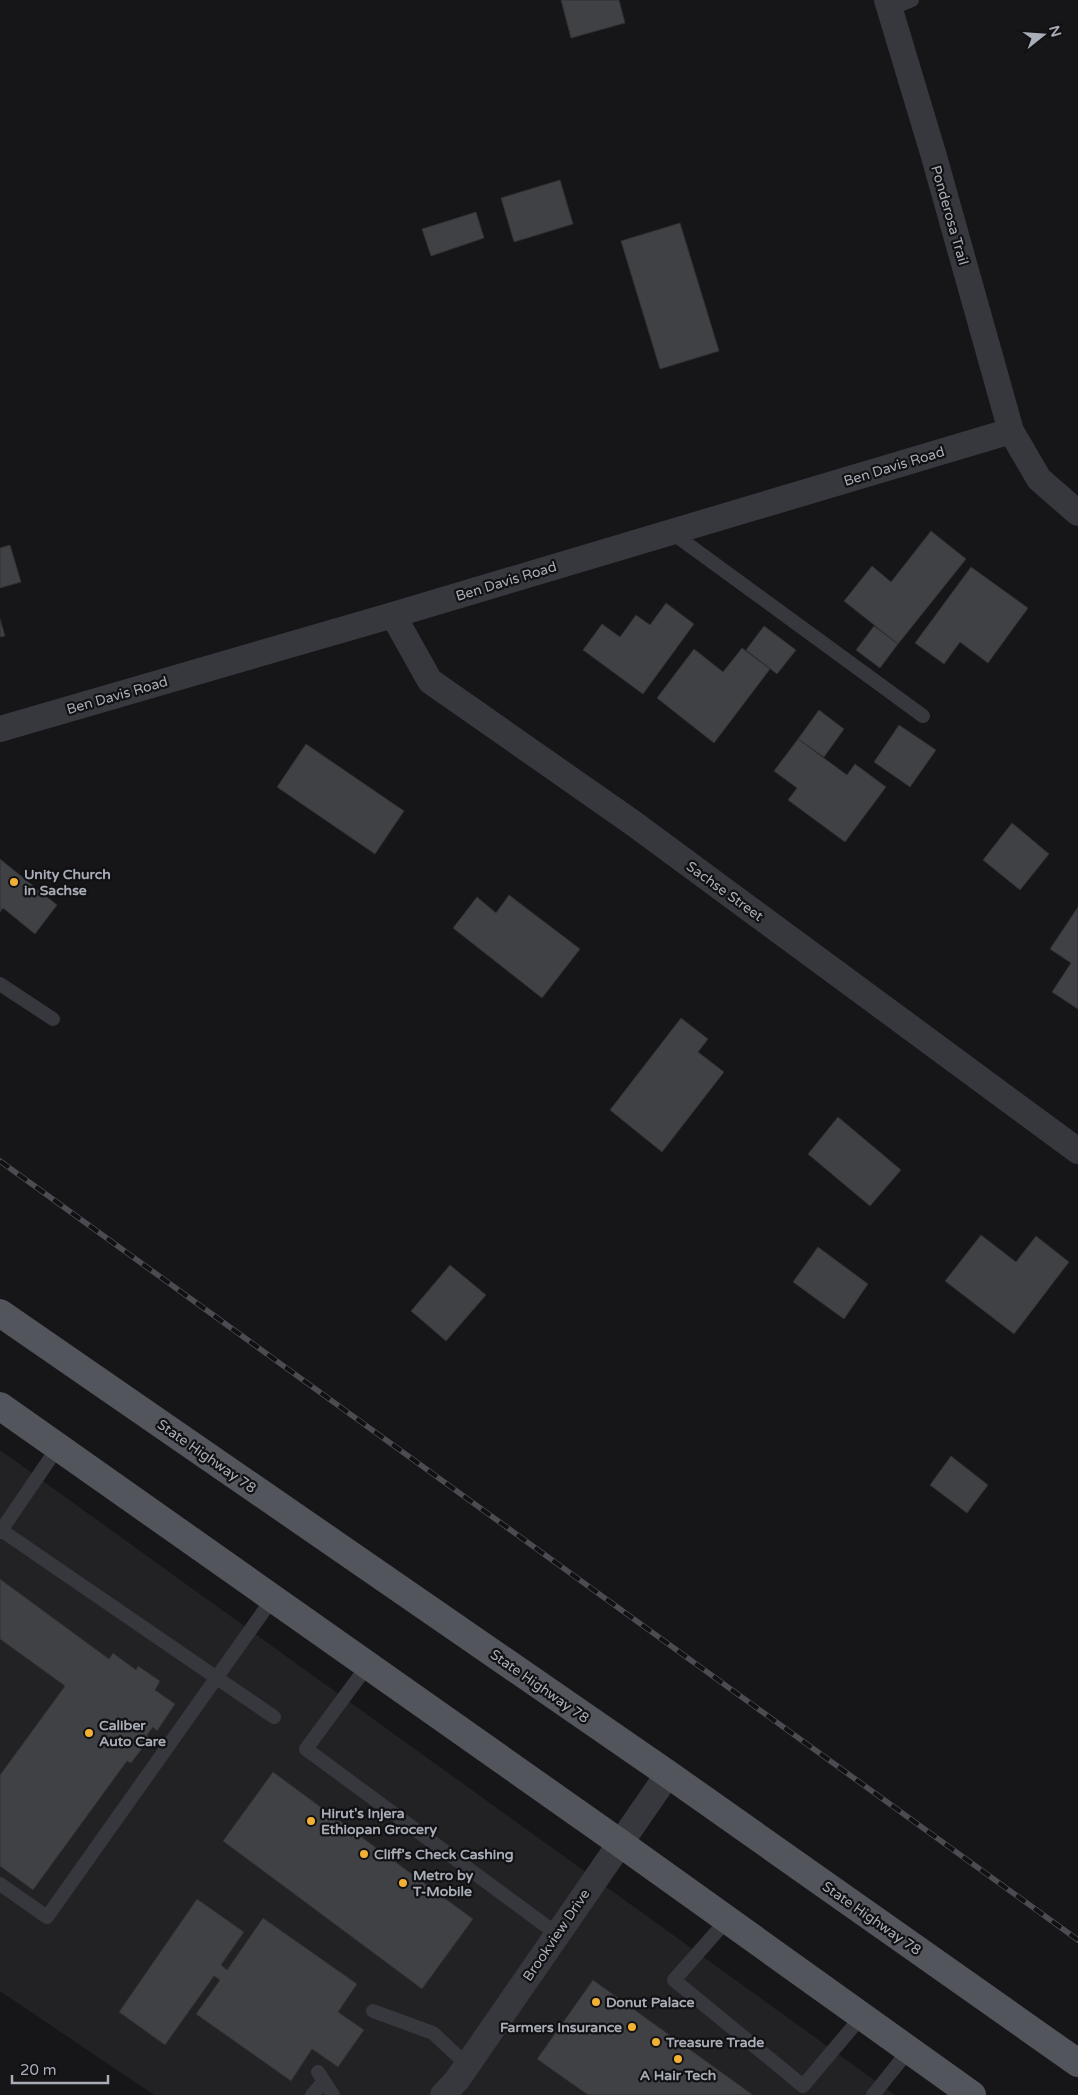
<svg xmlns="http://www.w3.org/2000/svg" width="1078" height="2095" font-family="'Varela Round',sans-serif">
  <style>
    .built { fill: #222225 }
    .building { fill: #404145; stroke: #303034 }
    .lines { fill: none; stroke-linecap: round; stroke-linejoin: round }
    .service { stroke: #37383d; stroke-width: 14 }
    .minor { stroke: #37383d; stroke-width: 26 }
    .primary { stroke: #53555c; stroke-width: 28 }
    .rail-casing { stroke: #4a4c52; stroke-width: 5.5 }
    .rail { stroke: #111113; stroke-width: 4; stroke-dasharray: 11; stroke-linecap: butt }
    .poi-dot { fill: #f2b134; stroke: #111113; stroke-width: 2 }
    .labels { text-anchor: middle; stroke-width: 4.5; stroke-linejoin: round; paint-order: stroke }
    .street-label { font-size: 14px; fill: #a8adb8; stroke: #111113 }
    .poi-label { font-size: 14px; font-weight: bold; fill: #a8adb8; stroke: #111113; text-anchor: start }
  </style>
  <rect width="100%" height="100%" fill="#161618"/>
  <path class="built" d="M0,1450L895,2095H154L0,1991Z"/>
  <path class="building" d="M561,0H619L625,23L571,38Z
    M560,180L573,224L514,242L501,198Z
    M476,212L484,238L431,256L422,229Z
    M680,223L719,351L660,369L621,241Z
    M931,531L966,559L898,644L844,601L872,566L891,582Z
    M10,545L21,582L0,588V548Z
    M971,567L1028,608L988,663L960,642L944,664L915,643Z
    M666,603L694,624L643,694L583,650L602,624L620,637L636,615L650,625Z
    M0,619L5,636L0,637Z
    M764,626L796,650L777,674L746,650Z
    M874,626L898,644L880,668L856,650Z
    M742,648L770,669L714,743L657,698L694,649L723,672Z
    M819,710L844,729L824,757L798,739Z
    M899,725L936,750L910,787L874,762Z
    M798,739L847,775L855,764L886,787L845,842L788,800L797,788L774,771Z
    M306,744L404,811L375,854L277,787Z
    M1012,823L1049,854L1020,890L983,860Z
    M0,859L57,905L35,934L3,908L0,912Z
    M509,895L580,949L542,998L453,928L477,897L496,913Z
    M1078,907V1009L1052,992L1071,963L1050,949Z
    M681,1018L708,1039L698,1052L724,1072L662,1152L610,1110Z
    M838,1117L901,1170L870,1206L808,1154Z
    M981,1235L1016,1262L1036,1236L1069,1262L1014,1334L945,1281Z
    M818,1247L868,1284L844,1319L793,1282Z
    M450,1265L486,1295L446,1341L411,1311Z
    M951,1456L988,1485L967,1513L930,1485Z
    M0,1579L109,1659L113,1653L136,1670L138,1666L160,1681L155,1690L175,1704L157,1731L153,1727L147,1735L150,1738L131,1763L127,1761L33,1890L0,1866V1775L65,1686L0,1639Z
    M273,1772L473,1919L422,1989L223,1841Z
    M197,1899L244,1932L221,1965L227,1970L263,1918L357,1984L338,2012L364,2030L338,2067L312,2049L291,2081L196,2014L220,1980L214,1976L165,2045L119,2012Z
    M593,1980L753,2095H588L537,2059Z"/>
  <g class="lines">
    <path class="service" d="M890,9L912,0
      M671,532L923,716
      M0,984L53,1019
      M1,1530L274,1717
      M0,1532L58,1447
      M368,1665L306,1749L557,1934
      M0,1884L47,1917L273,1598
      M727,1920L674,1980L803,2086L862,2016
      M373,2011L433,2033L467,2065
      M318,2072L333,2095
      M312,2095L324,2081
      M873,2095L909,2050"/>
    <path class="minor" d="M887,0L933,153L1011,431L1039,479L1078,513
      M393,615L430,681L633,823L1078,1151
      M0,729L393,615L1011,431
      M443,2095L457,2080L668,1774"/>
    <path class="primary" d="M0,1313L668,1774L1078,2063
      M0,1406L620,1843L972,2095"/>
    <defs>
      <path id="rail" d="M0,1161L1078,1940"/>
    </defs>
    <use href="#rail" class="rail-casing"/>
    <use href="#rail" class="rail"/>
  </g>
  <g class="poi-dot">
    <circle cx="14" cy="882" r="5"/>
    <circle cx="89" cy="1733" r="5"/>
    <circle cx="311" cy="1821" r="5"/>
    <circle cx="364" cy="1854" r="5"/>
    <circle cx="403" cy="1883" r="5"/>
    <circle cx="596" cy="2002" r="5"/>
    <circle cx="632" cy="2027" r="5"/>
    <circle cx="656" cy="2042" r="5"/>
    <circle cx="678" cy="2059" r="5"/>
  </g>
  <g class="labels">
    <g class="street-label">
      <text transform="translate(950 215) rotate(74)" y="5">Ponderosa Trail</text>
      <text transform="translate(894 466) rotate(-17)" y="5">Ben Davis Road</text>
      <text transform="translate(506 581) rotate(-17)" y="5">Ben Davis Road</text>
      <text transform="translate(117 695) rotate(-16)" y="5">Ben Davis Road</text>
      <text transform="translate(725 891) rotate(36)" y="5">Sachse Street</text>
      <text transform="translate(207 1456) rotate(35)" y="5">State Highway 78</text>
      <text transform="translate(540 1686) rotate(35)" y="5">State Highway 78</text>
      <text transform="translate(872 1918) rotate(35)" y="5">State Highway 78</text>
      <text transform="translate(556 1935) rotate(-56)" y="5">Brookview Drive</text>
    </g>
    <g class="poi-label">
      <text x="24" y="879">Unity Church<tspan x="24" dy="16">in Sachse</tspan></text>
      <text x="99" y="1730">Caliber<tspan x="99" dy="16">Auto Care</tspan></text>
      <text x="321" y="1818">Hirut's Injera<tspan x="321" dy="16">Ethiopan Grocery</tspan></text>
      <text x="374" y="1859">Cliff's Check Cashing</text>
      <text x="413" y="1880">Metro by<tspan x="413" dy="16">T-Mobile</tspan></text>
      <text x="606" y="2007">Donut Palace</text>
      <text x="622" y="2032" text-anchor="end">Farmers Insurance</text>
      <text x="666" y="2047">Treasure Trade</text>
      <text x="678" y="2080" text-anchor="middle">A Hair Tech</text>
    </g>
  </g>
  <g transform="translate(1043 35) rotate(73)" stroke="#111113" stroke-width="4" paint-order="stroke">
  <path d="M0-4L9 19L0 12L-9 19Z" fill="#a8adb8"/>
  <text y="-8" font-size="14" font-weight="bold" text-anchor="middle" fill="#a8adb8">N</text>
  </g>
  <path d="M12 2075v8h96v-8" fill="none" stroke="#a8adb8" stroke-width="2.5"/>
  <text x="20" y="2075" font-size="15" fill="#a8adb8" stroke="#111113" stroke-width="4" paint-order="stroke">20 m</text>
</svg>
